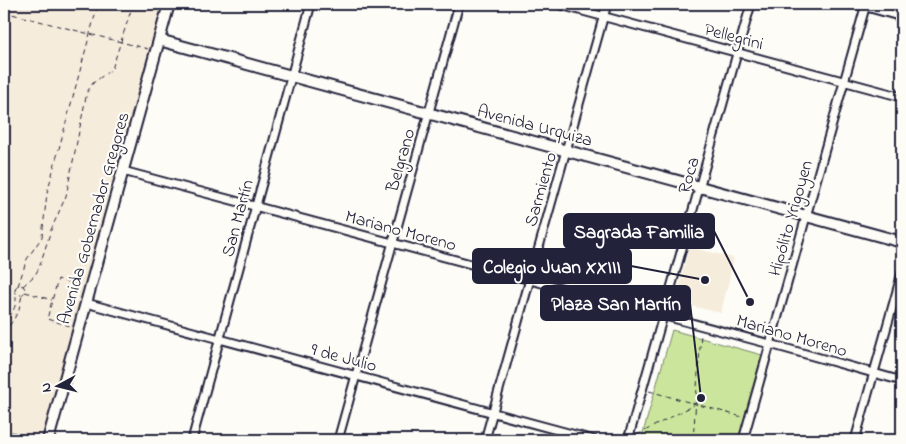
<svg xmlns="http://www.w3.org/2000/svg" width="906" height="444" font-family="'Indie Flower',sans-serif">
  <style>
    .built { fill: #f6ecdb }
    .green { fill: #cbe69c; stroke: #76846c }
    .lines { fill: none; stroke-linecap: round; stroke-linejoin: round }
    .street-casing { stroke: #22223b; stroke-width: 11 }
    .secondary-casing { stroke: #22223b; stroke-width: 14 }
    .path { stroke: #22223b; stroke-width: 1; stroke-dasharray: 5 4; stroke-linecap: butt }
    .street { stroke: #fdfcf7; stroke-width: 7 }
    .secondary { stroke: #fdfcf7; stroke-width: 10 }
    .labels { text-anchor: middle; stroke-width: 4.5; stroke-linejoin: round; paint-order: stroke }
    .street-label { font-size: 18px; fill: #22223b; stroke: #fdfcf7 }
    .leader { fill: none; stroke: #22223b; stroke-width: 2 }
    .callout-dot { fill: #22223b; stroke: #fdfcf7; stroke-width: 2 }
    .callout { fill: #22223b; stroke: #22223b; stroke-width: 2 }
    .callout-label { font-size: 19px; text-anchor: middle; font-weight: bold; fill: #fff }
  </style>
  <rect width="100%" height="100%" fill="#fdfcf7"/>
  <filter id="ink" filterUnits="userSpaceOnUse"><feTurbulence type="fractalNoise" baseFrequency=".02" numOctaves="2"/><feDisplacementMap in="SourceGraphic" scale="10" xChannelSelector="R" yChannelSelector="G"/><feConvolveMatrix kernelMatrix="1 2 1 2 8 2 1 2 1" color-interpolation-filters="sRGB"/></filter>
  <g filter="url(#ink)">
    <path class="built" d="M4,4H169L48,440H4Z
      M689,247L734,258L721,313L675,302Z"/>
    <path class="green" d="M672,330L762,355L738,440H641Z"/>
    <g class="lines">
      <defs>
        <path id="street" d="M557,4L902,97
          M856,4L902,17
          M123,171L770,344L902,381
          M86,303L594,440
          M192,440L311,4
          M338,440L459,4
          M485,440L607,4
          M628,440L751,4
          M743,440L866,4
          M855,440L902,273"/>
        <path id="secondary" d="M159,40L902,242
          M48,440L169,4"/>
      </defs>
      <use href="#street" class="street-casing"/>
      <use href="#secondary" class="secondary-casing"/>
      <path class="path" d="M4,12L148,49
        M15 290a5 5 0 1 1 10 0a5 5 0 1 1-10 0Z
        M18,286L27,259L42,237L47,193L98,4
        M23,286L35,275L39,268L51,230L66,196L87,92L93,83L112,69L133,4
        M25,292L52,300
        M4,325C11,315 19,305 15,292
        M70,326L47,319L58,279L80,286
        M4,333L14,319L19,309L22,295
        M649,391L742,417
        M4,427L12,432L39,440
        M637,435L694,405
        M693,440L701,334"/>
      <use href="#street" class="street"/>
      <use href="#secondary" class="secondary"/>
    </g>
  </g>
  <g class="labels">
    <g class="street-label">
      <text transform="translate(734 36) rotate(15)" y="6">Pellegrini</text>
      <text transform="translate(535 125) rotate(15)" y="6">Avenida Urquiza</text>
      <text transform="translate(400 160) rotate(-74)" y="6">Belgrano</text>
      <text transform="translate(688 175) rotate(-74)" y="6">Roca</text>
      <text transform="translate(540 189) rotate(-74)" y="6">Sarmiento</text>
      <text transform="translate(93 218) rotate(-74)" y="6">Avenida Gobernador Gregores</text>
      <text transform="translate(237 218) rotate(-75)" y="6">San Martín</text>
      <text transform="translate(790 218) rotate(-74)" y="6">Hipólito Yrigoyen</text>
      <text transform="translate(401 230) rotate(15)" y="6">Mariano Moreno</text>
      <text transform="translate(792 335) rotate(16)" y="6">Mariano Moreno</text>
      <text transform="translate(344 357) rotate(15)" y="6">9 de Julio</text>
    </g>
  </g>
  <path class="leader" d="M750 302L714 231M705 280L631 266M701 398L690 303"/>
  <g class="callout-dot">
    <circle cx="750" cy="302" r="5"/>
    <circle cx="705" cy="280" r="5"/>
    <circle cx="701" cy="398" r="5"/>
  </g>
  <g class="callout">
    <rect x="564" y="214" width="150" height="34" rx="5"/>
    <rect x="473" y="249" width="158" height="34" rx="5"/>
    <rect x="541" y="286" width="149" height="34" rx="5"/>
  </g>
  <g class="callout-label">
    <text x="639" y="238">Sagrada Familia</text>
    <text x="552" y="273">Colegio Juan XXIII</text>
    <text x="616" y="310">Plaza San Martín</text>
  </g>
  <rect width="906" height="444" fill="none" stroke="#fdfcf7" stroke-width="20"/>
  <rect x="10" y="10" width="886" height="424" fill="none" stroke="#22223b" stroke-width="2" filter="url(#ink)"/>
  <g transform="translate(58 386) rotate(263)" stroke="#fdfcf7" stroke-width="4" paint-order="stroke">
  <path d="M0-4L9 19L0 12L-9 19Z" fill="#22223b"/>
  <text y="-8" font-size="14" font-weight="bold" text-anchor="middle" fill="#22223b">N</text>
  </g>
</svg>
